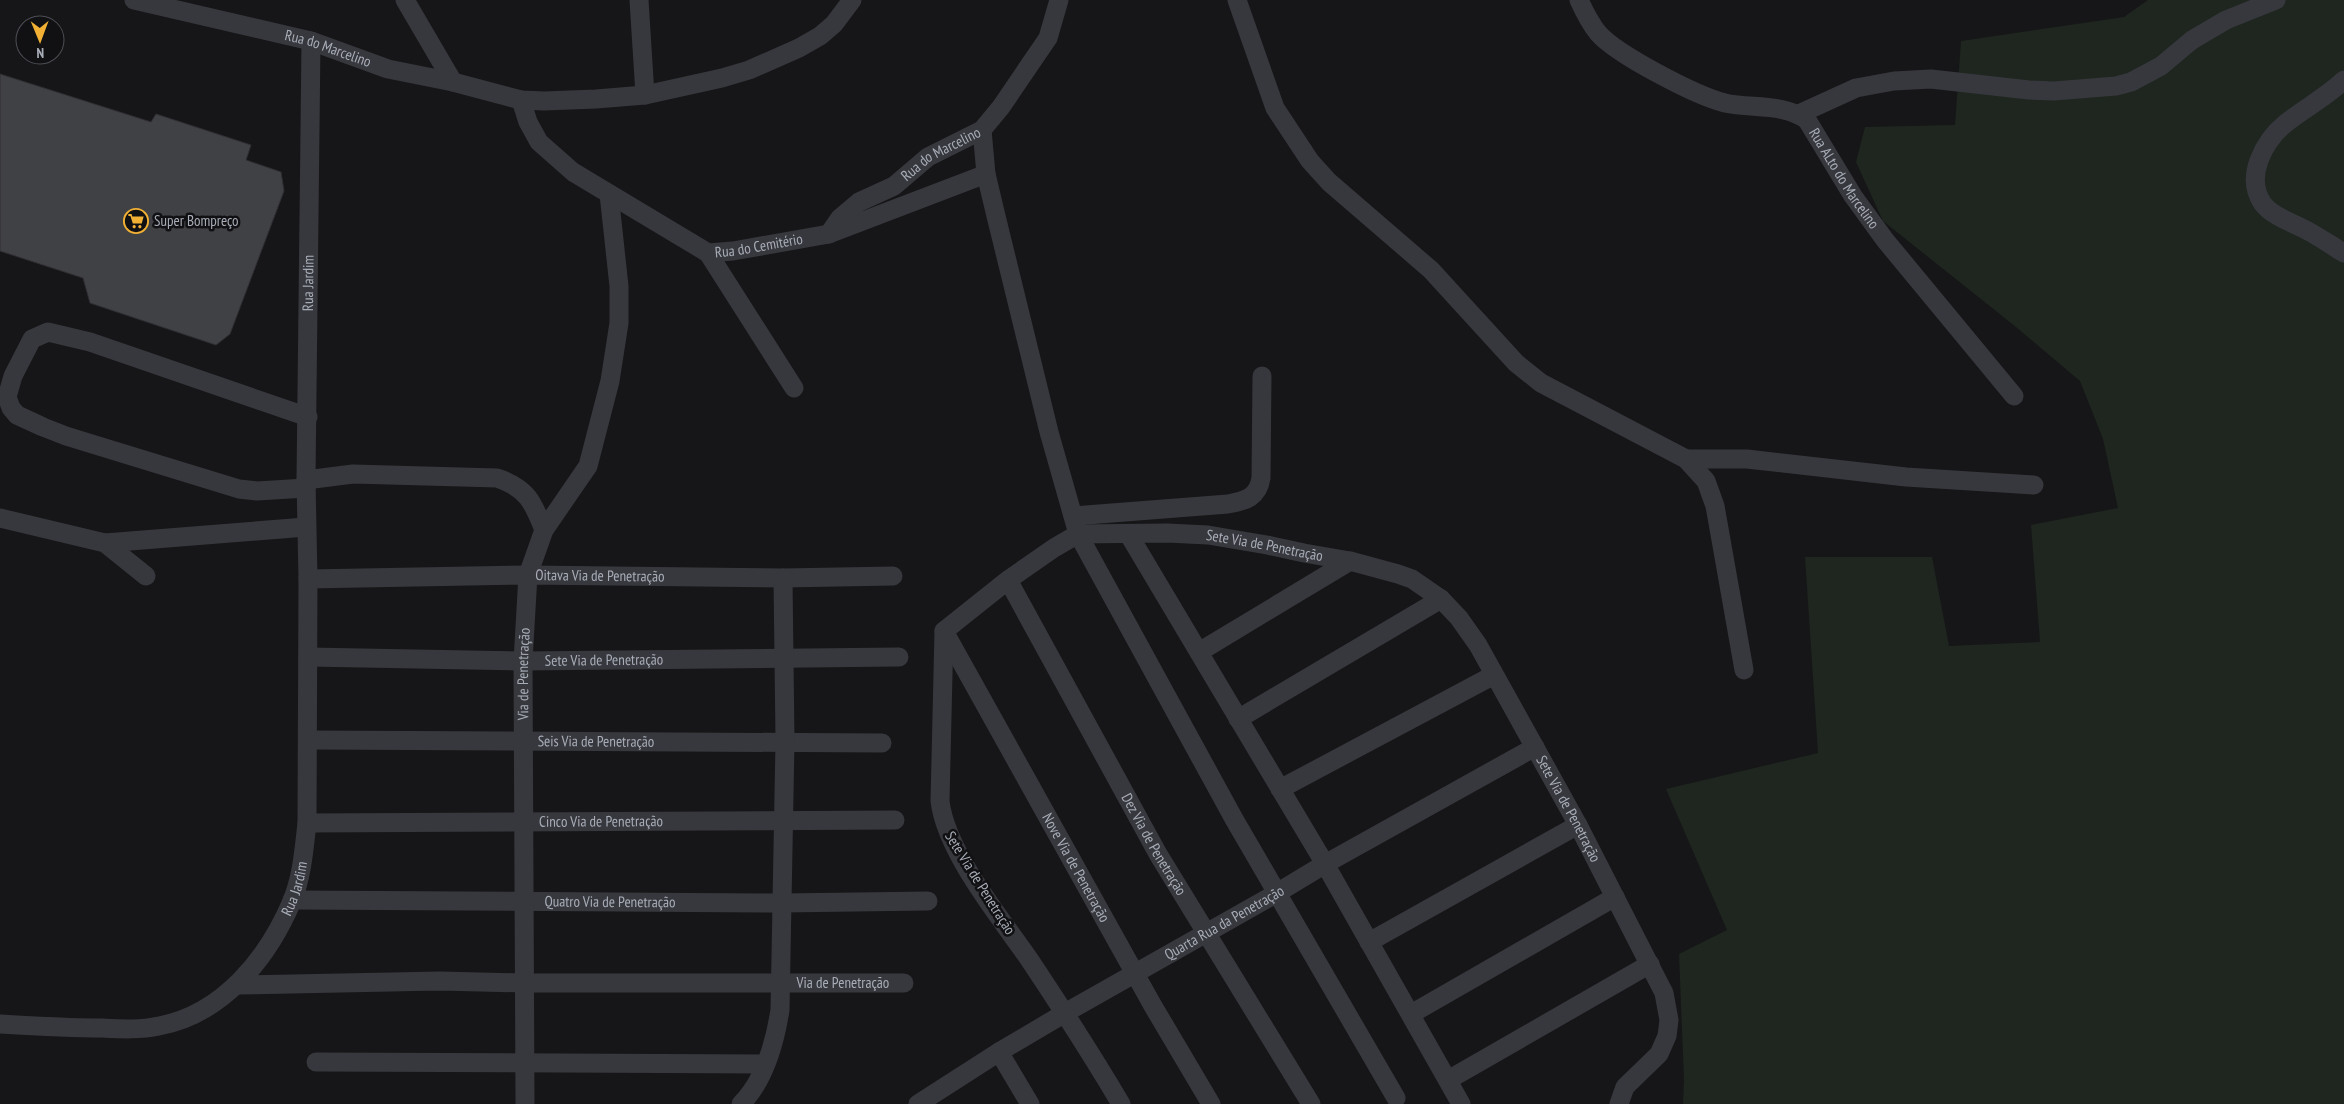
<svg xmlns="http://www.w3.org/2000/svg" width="2344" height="1104" font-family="'PT Sans Narrow',sans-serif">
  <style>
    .green { fill: #1e261f }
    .building { fill: #404145; stroke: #303034 }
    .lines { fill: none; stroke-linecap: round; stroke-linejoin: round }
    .street { stroke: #37383d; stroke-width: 19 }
    .labels { text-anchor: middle; stroke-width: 5; stroke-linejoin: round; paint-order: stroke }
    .street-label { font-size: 15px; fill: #a8adb8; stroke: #111113 }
    .poi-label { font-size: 15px; fill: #a8adb8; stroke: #111113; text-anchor: start }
  </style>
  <rect width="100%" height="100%" fill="#161618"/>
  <path class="green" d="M2148,0H2344V1104H1683L1684,1080L1679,954L1727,930L1666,789L1818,753L1805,557H1932L1949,646L2040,642L2031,525L2118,508L2103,439L2080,381L2016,327L1883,221L1856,162L1865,127L1955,125L1961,41L2124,17Z"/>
  <path class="building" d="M0,74L151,122L156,114L251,145L246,160L281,172L284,191L230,334L216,345L90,303L83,278L0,251Z"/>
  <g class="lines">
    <g class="street">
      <path id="s1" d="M134,0L311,41L388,69L453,82L521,100L544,101L596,99L645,95L722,78L749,70L799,48L820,36L834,24L852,0"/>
      <path d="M405,0L453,82"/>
      <path d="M639,0L645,95"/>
      <path d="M1237,0L1275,108L1310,161L1329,182L1431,270L1516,363L1541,383L1686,459L1706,481L1715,506L1744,670"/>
      <path id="s2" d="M1579,0C1584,11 1590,23 1598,33C1617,55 1697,96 1725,103C1752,109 1783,103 1807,120L1853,196L1885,240L2014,396"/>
      <path d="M2344,80C2326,97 2305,108 2286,123C2264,141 2244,177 2263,204C2273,217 2294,223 2308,231C2321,238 2332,246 2344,253"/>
      <path id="s3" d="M521,100L528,122L539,142L573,172L708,253L733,251L829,234L986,174"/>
      <path d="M1799,114L1856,88L1894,81L1931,79L2029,90L2054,91L2116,86L2131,82L2161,66L2192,40L2226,20L2276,0"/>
      <path d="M982,130L986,174L996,216L1049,432L1078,534L1234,819L1396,1098"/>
      <path id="s4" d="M829,234L840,218L859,202L894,186L928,157L982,130L1001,107L1048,38L1059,0"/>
      <path d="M708,253L794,388"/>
      <path d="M1686,459H1747L1906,477L2034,485"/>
      <path d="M306,480L353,474L497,478C527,488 533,502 544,530"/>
      <path d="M306,488L257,491L239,489L66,436L43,427L17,415L11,408L7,397L13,376L32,339L48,332L90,342L308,417"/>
      <path d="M1073,516L1228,504C1246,501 1258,497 1261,478L1262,376"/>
      <path d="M0,518L105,543L146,576"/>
      <path d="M1129,535L1325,864L1461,1104"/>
      <path d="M105,543L306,527"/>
      <path id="s5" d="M308,579L528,575L783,578L893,576"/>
      <path id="s6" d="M1008,580L1158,854L1311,1104"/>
      <path id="s7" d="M944,631L1153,1006L1211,1104"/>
      <path d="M1199,652L1350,561"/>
      <path id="s8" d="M308,657L523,661L899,657"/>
      <path d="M1238,719L1441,599"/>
      <path id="s9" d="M308,740L882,743"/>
      <path d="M1280,789L1494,675"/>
      <path id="s10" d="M307,823L895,820"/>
      <path id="s11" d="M292,900L782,903L928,901"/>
      <path d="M1369,942L1578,825"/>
      <path id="s12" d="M238,985L440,981L525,983H904"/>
      <path d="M1411,1014L1615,897"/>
      <path id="s13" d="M0,1024C34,1026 68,1028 102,1028C121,1029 141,1030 159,1026C223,1014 268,958 292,901C302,877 304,849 307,823L308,579L306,480L311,41"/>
      <path d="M999,1052L1030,1104"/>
      <path d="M316,1062L765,1064"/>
      <path d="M1448,1080L1650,964"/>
      <path id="s14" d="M525,1104L523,661L528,575L544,530L588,466L610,381L619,323V286L609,194"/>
      <path d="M741,1104C765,1080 775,1042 780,1010L785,741L783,578"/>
      <path id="s15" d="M918,1104L999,1052L1065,1013L1277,893L1325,864L1535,747"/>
      <path id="s16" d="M1121,1104C1092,1055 1061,1007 1029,959C1000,917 946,852 940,801L944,631L1008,580L1054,548L1078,534L1167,533L1208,535L1267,545L1304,553L1350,561L1398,574L1412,579L1441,599L1459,618L1478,645L1578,825L1664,993L1669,1020L1667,1036L1659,1054L1625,1087L1619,1104"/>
    </g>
  </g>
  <defs>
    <symbol id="supermarket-ring" viewBox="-11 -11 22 22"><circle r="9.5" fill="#111113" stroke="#f2b134" stroke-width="1.5"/><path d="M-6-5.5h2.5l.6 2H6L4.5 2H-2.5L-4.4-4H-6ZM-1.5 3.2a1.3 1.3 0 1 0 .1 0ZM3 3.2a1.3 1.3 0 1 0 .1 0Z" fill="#f2b134"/></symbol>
  </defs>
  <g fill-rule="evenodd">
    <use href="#supermarket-ring" x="122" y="207" width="28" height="28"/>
  </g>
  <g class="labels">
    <g class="street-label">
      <text dy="5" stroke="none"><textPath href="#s1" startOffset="200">Rua do Marcelino</textPath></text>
      <text dy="5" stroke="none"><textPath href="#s4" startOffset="140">Rua do Marcelino</textPath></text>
      <text dy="5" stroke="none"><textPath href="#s2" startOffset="338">Rua ALto do Marcelino</textPath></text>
      <text dy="5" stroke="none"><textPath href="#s3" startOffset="300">Rua do Cemitério</textPath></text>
      <text dy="5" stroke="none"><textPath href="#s13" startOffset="969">Rua Jardim</textPath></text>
      <text dy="5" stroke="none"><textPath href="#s16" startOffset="878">Sete Via de Penetração</textPath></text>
      <text dy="5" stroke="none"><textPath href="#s5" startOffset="292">Oitava Via de Penetração</textPath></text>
      <text dy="5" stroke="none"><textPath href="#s8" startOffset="296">Sete Via de Penetração</textPath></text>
      <text dy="5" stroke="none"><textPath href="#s14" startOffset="430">Via de Penetração</textPath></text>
      <text dy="5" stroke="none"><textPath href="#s9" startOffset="288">Seis Via de Penetração</textPath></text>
      <text dy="5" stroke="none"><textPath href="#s16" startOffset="1311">Sete Via de Penetração</textPath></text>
      <text dy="5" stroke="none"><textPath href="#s10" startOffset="294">Cinco Via de Penetração</textPath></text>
      <text dy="5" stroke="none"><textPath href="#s6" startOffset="302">Dez Via de Penetração</textPath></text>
      <text dy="5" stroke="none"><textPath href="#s7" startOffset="271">Nove Via de Penetração</textPath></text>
      <text transform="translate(980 883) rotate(58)" y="5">Sete Via de Penetração</text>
      <text dy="5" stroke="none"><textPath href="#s13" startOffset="362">Rua Jardim</textPath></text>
      <text dy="5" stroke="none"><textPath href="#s11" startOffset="318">Quatro Via de Penetração</textPath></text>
      <text dy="5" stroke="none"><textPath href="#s15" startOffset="356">Quarta Rua da Penetração</textPath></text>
      <text dy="5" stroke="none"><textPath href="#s12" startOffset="605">Via de Penetração</textPath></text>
    </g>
    <g class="poi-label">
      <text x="154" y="226">Super Bompreço</text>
    </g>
  </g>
  <g transform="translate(40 40) rotate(179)"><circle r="24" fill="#111113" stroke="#4d4f55"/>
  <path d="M0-4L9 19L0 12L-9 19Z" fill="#f2b134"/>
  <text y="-8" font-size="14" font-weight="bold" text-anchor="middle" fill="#a8adb8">N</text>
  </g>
</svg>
